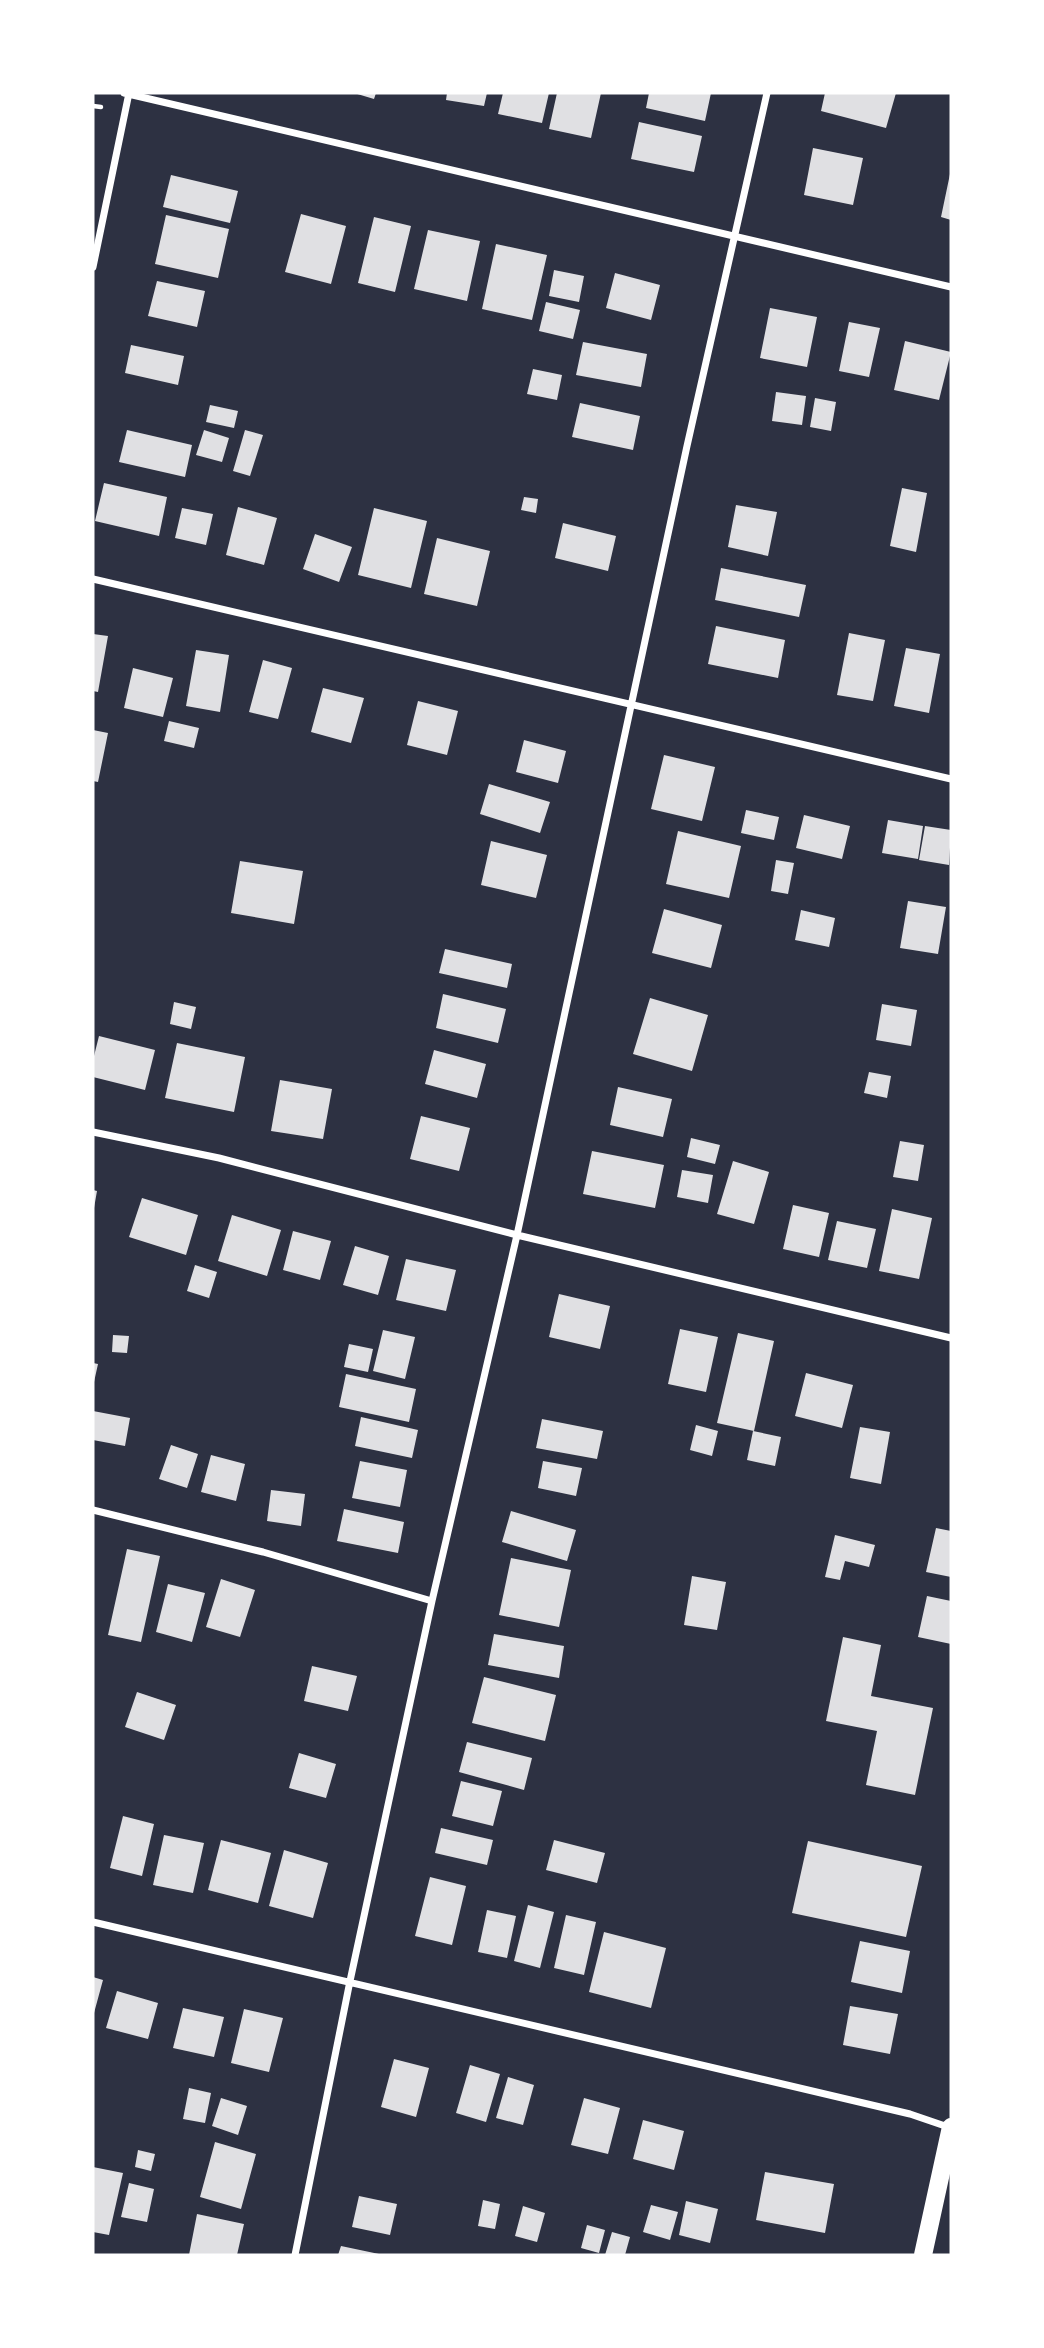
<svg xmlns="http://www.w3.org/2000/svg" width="1044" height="2348" font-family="'Varela Round',sans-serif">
  <rect width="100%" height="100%" fill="#2d3142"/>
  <path fill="#e0e0e3" d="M354,93H376L374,99Z
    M447,93H487L484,106L446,100Z
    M503,93H549L542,123L498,114Z
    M557,93H601L591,138L549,129Z
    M649,93H711L705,121L646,108Z
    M825,93H896L886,128L821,111Z
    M639,122L702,136L694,172L631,159Z
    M813,148L863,158L853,205L804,195Z
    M950,174H951V220L941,217Z
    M171,175L238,191L230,223L163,207Z
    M301,214L346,226L331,284L285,272Z
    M166,215L229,229L218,278L155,264Z
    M374,217L411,226L395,292L358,283Z
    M428,230L480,241L467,301L414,289Z
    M496,244L547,255L532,320L482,309Z
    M554,270L584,276L579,302L549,296Z
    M615,273L660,285L651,320L606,308Z
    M157,281L205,291L197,327L148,316Z
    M546,302L580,310L573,339L539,331Z
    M770,308L817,317L807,367L760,358Z
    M849,322L880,328L869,377L839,371Z
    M905,341L951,352L939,400L894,390Z
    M583,342L647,354L641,387L576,375Z
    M131,345L184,356L178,385L125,373Z
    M533,369L562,375L557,400L527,394Z
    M776,392L806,396L802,425L772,421Z
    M815,398L836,402L831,431L810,427Z
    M580,403L640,416L633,450L572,437Z
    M210,405L238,411L234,428L206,422Z
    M127,430L192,445L185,477L119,462Z
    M204,430L229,438L222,462L196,455Z
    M245,430L263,435L250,476L233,471Z
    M104,483L167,497L159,536L95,521Z
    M902,488L927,493L916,552L890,546Z
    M524,497L538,499L536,513L521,510Z
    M736,505L777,512L768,556L728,547Z
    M238,507L277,518L264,565L226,555Z
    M182,508L213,514L206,545L175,538Z
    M374,508L427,521L411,588L358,575Z
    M563,523L616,536L608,571L555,558Z
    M315,534L352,547L339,582L303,569Z
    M437,538L490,551L477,606L424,594Z
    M721,568L806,585L799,617L715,600Z
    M716,626L785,640L778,678L708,664Z
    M849,633L885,640L873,701L837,695Z
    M93,634L108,636L98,692L93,691Z
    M906,648L940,654L929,713L894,706Z
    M196,650L229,655L220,712L186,706Z
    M263,660L292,668L278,719L249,712Z
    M133,668L173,678L163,717L124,708Z
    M323,688L364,698L351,743L311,732Z
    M418,701L458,711L447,755L407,745Z
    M169,721L199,728L194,748L164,741Z
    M93,730L108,733L98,782L93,781Z
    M524,740L566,751L558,783L516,772Z
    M664,755L715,767L702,821L651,809Z
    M489,784L550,802L540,833L480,814Z
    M746,810L779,817L774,840L741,833Z
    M804,815L850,826L842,859L796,848Z
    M888,820L923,826L918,859L882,853Z
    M925,826L951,830L949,865L919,860Z
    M678,831L741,846L729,898L666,884Z
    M491,841L547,855L536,898L481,885Z
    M776,860L794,863L788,894L771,891Z
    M240,861L303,871L294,924L231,913Z
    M908,901L946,907L938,954L900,948Z
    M664,909L722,925L711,968L652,953Z
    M801,910L835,918L829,947L795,940Z
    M445,949L512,964L507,988L439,973Z
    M443,994L506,1009L498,1043L436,1028Z
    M650,998L708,1015L692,1071L633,1054Z
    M174,1002L196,1007L191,1029L170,1024Z
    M882,1004L917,1010L911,1046L876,1040Z
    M99,1036L155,1050L145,1090L93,1077V1060Z
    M177,1043L245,1057L234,1112L165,1098Z
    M434,1050L486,1064L477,1098L425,1084Z
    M869,1072L891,1076L887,1098L864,1093Z
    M280,1080L332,1089L323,1139L271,1131Z
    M618,1087L672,1099L663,1137L610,1125Z
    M421,1116L470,1128L459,1171L410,1159Z
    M691,1138L720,1145L715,1164L687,1157Z
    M900,1141L924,1145L918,1181L893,1177Z
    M592,1151L664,1165L655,1208L583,1194Z
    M733,1161L769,1172L754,1224L717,1214Z
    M682,1170L713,1175L708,1203L677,1197Z
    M93,1190L97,1191L94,1208H93Z
    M142,1198L198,1215L186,1255L129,1237Z
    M793,1205L829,1213L819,1257L783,1249Z
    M892,1209L932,1218L919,1279L879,1271Z
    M232,1215L281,1230L267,1276L218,1261Z
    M837,1221L876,1229L867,1268L828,1260Z
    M293,1231L331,1241L320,1280L283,1270Z
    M355,1246L389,1256L378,1295L343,1285Z
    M406,1259L456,1270L446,1311L396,1300Z
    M195,1265L217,1272L209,1298L187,1291Z
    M559,1294L610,1306L600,1349L549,1337Z
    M680,1329L718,1337L706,1392L668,1384Z
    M383,1330L415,1337L405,1379L373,1371Z
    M738,1333L774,1341L754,1431L717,1423Z
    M113,1335L129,1336L127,1353L112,1352Z
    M349,1344L373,1349L368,1372L344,1367Z
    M93,1363L98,1364L94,1382L93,1381Z
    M806,1373L853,1385L842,1428L795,1416Z
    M346,1374L416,1389L409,1422L339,1407Z
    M93,1411L130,1418L125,1446L93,1440Z
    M361,1417L418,1430L412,1458L355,1446Z
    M542,1419L603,1431L597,1459L536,1448Z
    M696,1425L718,1431L712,1456L690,1450Z
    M860,1427L890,1432L881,1484L850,1478Z
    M753,1431L781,1437L775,1466L747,1460Z
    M171,1445L198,1454L187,1488L159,1479Z
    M211,1455L245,1464L236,1501L201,1492Z
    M360,1461L407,1470L400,1507L352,1498Z
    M543,1461L582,1468L576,1496L538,1488Z
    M271,1490L305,1494L301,1526L267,1521Z
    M344,1509L404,1522L398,1553L337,1541Z
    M511,1511L576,1530L567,1561L502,1542Z
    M936,1528L951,1531V1577L926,1572Z
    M835,1535L875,1545L869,1567L845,1561L840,1580L825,1577Z
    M127,1549L160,1556L141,1642L108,1635Z
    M511,1558L571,1570L559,1627L499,1615Z
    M692,1576L726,1582L717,1630L684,1625Z
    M221,1579L255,1590L240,1637L206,1627Z
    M168,1584L205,1593L192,1642L156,1632Z
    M927,1596L951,1601V1644L918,1637Z
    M494,1634L564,1646L559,1678L488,1665Z
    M843,1637L881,1645L871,1696L933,1708L915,1795L866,1785L877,1731L826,1721Z
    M312,1666L357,1676L348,1711L304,1701Z
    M484,1677L556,1695L545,1741L472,1723Z
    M137,1692L176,1705L164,1740L125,1727Z
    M467,1742L532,1758L524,1790L459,1772Z
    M299,1753L336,1764L326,1798L289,1788Z
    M461,1781L502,1791L493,1826L452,1816Z
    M123,1816L154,1824L142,1876L110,1868Z
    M441,1828L493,1840L487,1865L435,1853Z
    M164,1835L204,1843L193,1893L153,1885Z
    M221,1840L271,1853L258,1903L208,1890Z
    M554,1840L605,1853L597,1883L546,1870Z
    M808,1841L922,1866L906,1937L792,1913Z
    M284,1850L328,1863L313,1918L269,1906Z
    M430,1877L466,1886L452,1945L415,1936Z
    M528,1905L554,1912L540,1968L514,1961Z
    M487,1910L516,1916L507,1958L478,1952Z
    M566,1915L596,1922L584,1975L554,1968Z
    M604,1932L666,1948L651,2008L589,1992Z
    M860,1941L910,1951L902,1993L851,1982Z
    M93,1977L103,1980L94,2013H93Z
    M117,1991L158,2003L148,2039L106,2028Z
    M850,2006L898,2014L890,2054L843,2045Z
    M183,2008L224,2017L214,2057L173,2048Z
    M244,2009L283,2018L269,2072L231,2063Z
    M394,2059L429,2068L416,2117L381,2107Z
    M470,2065L500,2074L486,2122L456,2113Z
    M508,2077L534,2085L523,2125L496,2118Z
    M189,2088L211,2093L205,2123L183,2119Z
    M221,2098L247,2106L238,2135L212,2126Z
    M584,2098L620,2108L608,2154L571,2145Z
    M643,2120L684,2131L674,2170L633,2159Z
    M215,2142L256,2154L241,2209L200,2197Z
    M138,2150L155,2154L151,2171L135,2167Z
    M93,2167L123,2173L109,2235L93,2232Z
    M765,2172L834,2184L825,2233L756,2220Z
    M129,2183L154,2189L147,2222L121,2217Z
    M359,2196L397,2204L390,2235L352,2227Z
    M483,2200L500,2204L495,2229L478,2226Z
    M686,2201L718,2209L710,2243L679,2235Z
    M651,2205L678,2212L670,2240L643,2232Z
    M523,2206L545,2213L537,2242L515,2236Z
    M197,2214L244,2224L237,2255H189Z
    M587,2225L605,2230L599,2253L581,2248Z
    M612,2232L630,2237L625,2255H605Z
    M341,2246L379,2254V2255H338Z"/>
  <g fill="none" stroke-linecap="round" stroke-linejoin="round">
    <path stroke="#fff" stroke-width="4.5" d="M93,106L101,107"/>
    <path stroke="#fff" stroke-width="7" d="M124,93L951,287
      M93,267L129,93
      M93,579L951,779
      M93,1132L219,1158L517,1235L951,1338
      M93,1510L263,1552L432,1601
      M93,1922L910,2114L951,2128
      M295,2255L350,1981L432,1601L517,1235L687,446L767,93"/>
    <path stroke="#fff" stroke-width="18" d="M923,2255L951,2127"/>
  </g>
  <rect width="1044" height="2348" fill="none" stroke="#ffffff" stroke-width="189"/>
</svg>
